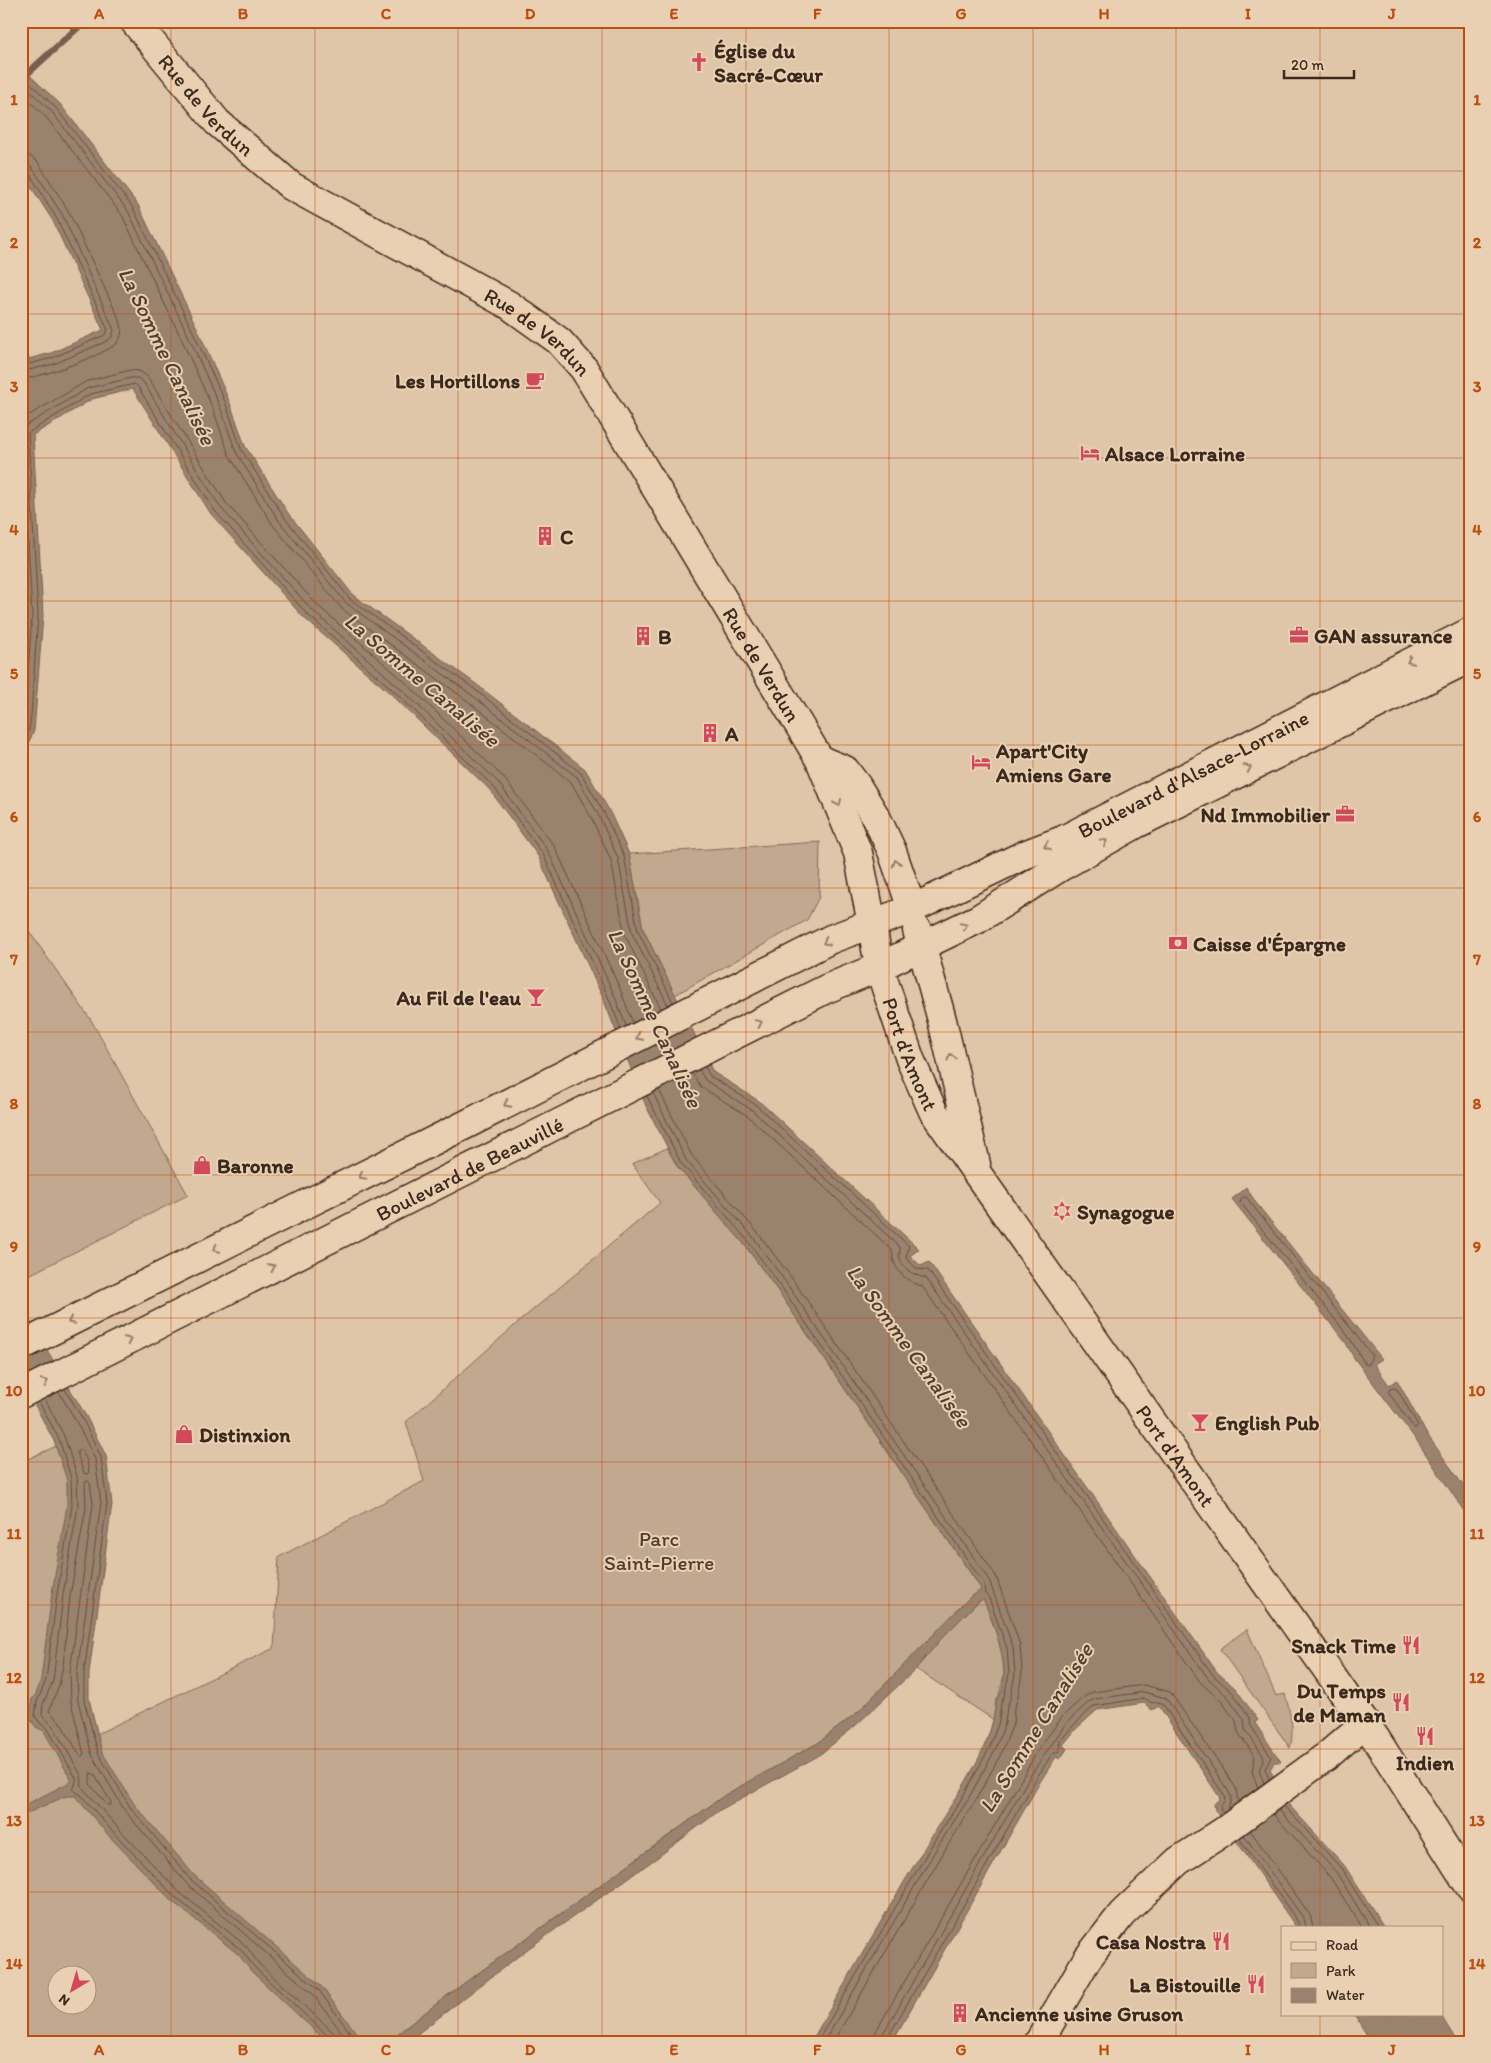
<svg xmlns="http://www.w3.org/2000/svg" width="1491" height="2063" font-family="Itim,sans-serif">
  <rect width="100%" height="100%" fill="#e0c6a9"/>
  <filter id="ink" filterUnits="userSpaceOnUse"><feTurbulence type="fractalNoise" baseFrequency=".02" numOctaves="2"/><feDisplacementMap in="SourceGraphic" scale="10" xChannelSelector="R" yChannelSelector="G"/><feConvolveMatrix kernelMatrix="1 2 1 2 8 2 1 2 1" color-interpolation-filters="sRGB"/></filter>
  <g filter="url(#ink)">
    <path fill="#c1a990" stroke="#7e6a57" fill-rule="evenodd" d="M820,842L819,897L807,920L675,995L643,929L629,854Z
      M21,907L26,927L91,1020L188,1195L21,1279Z
      M667,1148L677,1166L744,1244L776,1288L980,1587L1002,1650L1004,1674L999,1696L996,1700L994,1720L907,1663L858,1712L818,1743L725,1795L448,1995L387,2042H21V1462L63,1443L79,1490L68,1748L274,1648L279,1557L424,1481L406,1422L522,1319L660,1203L632,1164ZM58,1976H88V2006H58Z
      M1247,1629L1276,1696L1285,1694C1290,1713 1295,1729 1290,1748L1220,1649Z"/>
    <path fill="#9a836e" stroke="#745f4e" d="M21,67L60,104L138,205L199,332L230,403L245,446L288,513L353,595L476,684L585,769L609,810L629,854L643,929L713,1072L759,1101L919,1249L910,1256L921,1266L929,1262L1217,1672L1236,1689L1258,1720L1255,1723L1281,1762H1274L1270,1770L1289,1805L1344,1865L1384,1927H1296L1215,1810L1214,1804L1220,1798L1159,1706L1152,1710L1144,1703L1097,1710L1076,1729L1063,1745L1067,1749L1060,1759L1056,1757L1040,1782L892,2042H811C850,1975 888,1908 928,1842C954,1797 992,1753 996,1700C1016,1681 993,1620 983,1599L976,1604L942,1638L914,1671L854,1727L818,1756L720,1810L658,1857L529,1948L407,2042H387L448,1995L725,1795L818,1743L858,1712L969,1598L981,1590L980,1587L776,1288L744,1244L677,1166L646,1106L602,996L538,856L489,789L391,694L304,618L211,514L133,389L92,399L33,435L43,615L34,731L21,758V361L51,353L103,330L53,221L21,171Z
      M1246,1187L1256,1203L1382,1359L1374,1364L1389,1385L1397,1380L1426,1433L1470,1495V1520L1417,1441L1354,1358L1346,1343L1232,1199Z
      M21,1306L86,1416L106,1456L112,1504L89,1673V1699L102,1752L134,1804L194,1875L321,1986L363,2042H327L251,1971L239,1955L172,1901L110,1837L75,1796H66L21,1816V1807L72,1781L44,1731L36,1727L29,1717L32,1699L36,1694L41,1679L52,1593L67,1506V1480L54,1441L21,1379Z
      M1354,2014H1440L1457,2042H1371Z"/>
    <g fill="none" stroke-linecap="round" stroke-linejoin="round">
      <path stroke="#614e3e" stroke-width="1" d="M21,74L56,108L133,208L194,334L226,404L241,449L284,517L350,599L473,688L581,773L604,813L624,856L638,931L673,1002
        M21,82L52,112L128,211L189,337L220,407L236,452L279,521L346,603L469,693L577,777L599,816L618,858L632,933L668,1005
        M21,93L46,117L122,215L182,340L213,409L229,455L273,525L342,609L465,699L571,782L592,819L611,860L625,935L661,1009
        M21,155L30,156L38,162L69,212L120,321C123,329 122,337 117,343C107,354 37,379 21,379
        M21,163L32,167L63,216L114,330L112,337L107,341L54,364L21,372
        M21,169L28,171L57,219L108,330L105,335L52,358L21,366
        M21,420L87,381L131,370L139,371L147,376L226,503L317,605L403,680L504,778L555,847L620,989L633,1023
        M21,542L24,615L21,656
        M21,732L25,714L32,615L22,431L27,425L88,388L131,378H138L144,383L220,507L312,610L398,686L498,782L548,851L613,992L626,1026
        M21,746L29,730L31,715L38,615L28,433L90,394L135,384L138,387L215,511L307,614L394,691L493,786L543,854L607,994L621,1029
        M705,1067L710,1076L756,1105L909,1246L906,1258L917,1269L928,1270L1213,1675L1233,1693L1250,1718L1251,1726L1271,1757L1265,1769L1269,1779
        M699,1070L706,1081L752,1110L900,1247C900,1251 899,1255 900,1259C903,1270 916,1276 926,1278L1208,1678L1228,1697L1244,1719L1245,1729L1264,1757L1259,1771L1264,1783
        M692,1073L701,1087L748,1116L892,1250C893,1269 903,1280 922,1286L1201,1683L1222,1702L1236,1721L1238,1732L1255,1757L1252,1771L1258,1788
        M659,1090L692,1156L758,1233L791,1277L996,1576L1020,1645L1022,1673L1017,1701L1014,1708L1013,1724L1001,1754L973,1805L945,1850L833,2042
        M653,1093L686,1160L753,1237L785,1281L989,1580L1013,1647L1015,1674L1010,1699L1007,1706L1005,1723L995,1750L967,1801L938,1846L824,2042
        M647,1096L681,1163L748,1241L780,1285L984,1584L985,1594L989,1598L1007,1648L1009,1674L1004,1697L1001,1703L999,1721L990,1747L962,1798L933,1843L817,2042
        M1243,1197H1246L1372,1355L1368,1365L1365,1364L1351,1340L1334,1318L1240,1202Z
        M1394,1388L1397,1389L1415,1420L1418,1425L1416,1428L1413,1427L1389,1393V1390Z
        M65,1389L82,1418L101,1457L107,1503L84,1673V1700L98,1753L130,1807L190,1879L318,1989L357,2042
        M59,1392L76,1421L95,1459L101,1503L77,1673L78,1701L92,1755L125,1811L186,1883L313,1994L349,2042
        M45,1399L64,1436L77,1476L78,1506L63,1595L53,1681L43,1704L42,1715L53,1726L81,1775L82,1787L119,1829L179,1892L246,1946L259,1964L333,2032L337,2042
        M39,1402L59,1439L71,1478L72,1506L57,1594L46,1680L37,1702L35,1716L40,1723L48,1729L76,1778V1782L73,1790L81,1795L114,1833L175,1897L242,1951L255,1968L328,2036L330,2042
        M79,1450L82,1451L87,1461L89,1472L87,1474L84,1473L77,1453Z
        M88,1481L90,1483L93,1504L70,1672L71,1702L84,1754L81,1757L60,1722L49,1711L59,1685L63,1666L70,1596L86,1508L85,1483Z
        M91,1773L94,1774L111,1802L110,1805H107L90,1784Z
        M1284,1806L1341,1868L1378,1927
        M1279,1810L1336,1872L1370,1927
        M1273,1814L1330,1877L1362,1927
        M1250,1830L1310,1915L1313,1927
        M1244,1835L1304,1919L1306,1927
        M1239,1838L1298,1922L1299,1927
        M874,2042L876,2031L1040,1747L1063,1716L1085,1696L1093,1692L1144,1685L1170,1692L1236,1788L1238,1802
        M881,2042L883,2034L1030,1776L1067,1722L1089,1702L1095,1699L1144,1692L1166,1698L1229,1792L1231,1799L1228,1809
        M888,2042V2037L1036,1779L1052,1754L1059,1751L1060,1741L1073,1726L1094,1706L1144,1698L1152,1703L1158,1702L1162,1703L1224,1795L1225,1800L1220,1807L1223,1813"/>
      <path stroke="#745f4e" stroke-width="7" d="M21,82L28,73L85,21"/>
      <g stroke="#3b2a1e" stroke-width="31">
        <g id="minor">
          <path id="s1" d="M134,21L217,122L291,186L509,305L559,341L584,369L820,760L858,853L872,924"/>
          <path d="M820,760L845,770L857,786L877,819L892,851L912,909"/>
          <path d="M1039,2042L1087,1959L1122,1914L1178,1861L1224,1831L1328,1755L1365,1723"/>
        </g>
      </g>
      <g stroke="#3b2a1e" stroke-width="31">
        <g id="major">
          <path id="s2" d="M872,924L879,967L910,1059L933,1111L1376,1739L1470,1887"/>
          <path d="M917,930L942,1020L976,1164"/>
          <path id="s3" d="M21,1346L467,1124L831,939L912,909L1024,855L1063,840L1470,632"/>
          <path id="s4" d="M21,1394L826,989L879,967L978,919L1062,866L1136,824L1470,658"/>
        </g>
      </g>
      <use href="#minor" stroke="#ead0b2" stroke-width="28"/>
      <use href="#major" stroke="#ead0b2" stroke-width="28"/>
    </g>
    <defs><path id="oneway-chevron" d="M-2-3.5L2.5 0L-2 3.5" fill="none" stroke-width="1.6" stroke-linecap="round" stroke-linejoin="round" transform="scale(1.25)"/></defs>
    <g stroke="#927d68">
      <use href="#oneway-chevron" transform="translate(1410 661) rotate(154)"/>
      <use href="#oneway-chevron" transform="translate(1248 768) rotate(-27)"/>
      <use href="#oneway-chevron" transform="translate(838 803) rotate(67)"/>
      <use href="#oneway-chevron" transform="translate(1104 842) rotate(-30)"/>
      <use href="#oneway-chevron" transform="translate(1047 846) rotate(159)"/>
      <use href="#oneway-chevron" transform="translate(896 863) rotate(-109)"/>
      <use href="#oneway-chevron" transform="translate(964 926) rotate(-26)"/>
      <use href="#oneway-chevron" transform="translate(826 942) rotate(154)"/>
      <use href="#oneway-chevron" transform="translate(759 1023) rotate(-26)"/>
      <use href="#oneway-chevron" transform="translate(639 1037) rotate(153)"/>
      <use href="#oneway-chevron" transform="translate(951 1057) rotate(-104)"/>
      <use href="#oneway-chevron" transform="translate(507 1104) rotate(153)"/>
      <use href="#oneway-chevron" transform="translate(362 1176) rotate(153)"/>
      <use href="#oneway-chevron" transform="translate(216 1249) rotate(154)"/>
      <use href="#oneway-chevron" transform="translate(272 1267) rotate(-27)"/>
      <use href="#oneway-chevron" transform="translate(71 1321) rotate(153)"/>
      <use href="#oneway-chevron" transform="translate(128 1340) rotate(-27)"/>
      <use href="#oneway-chevron" transform="translate(45 1382) rotate(-26)"/>
    </g>
  </g>
  <path fill="none" stroke="#bd4d10" stroke-width="1" stroke-opacity="0.55" d="M171,21V2042M315,21V2042M458,21V2042M602,21V2042M746,21V2042M889,21V2042M1033,21V2042M1176,21V2042M1320,21V1927M21,171H1470M21,314H1470M21,458H1470M21,601H1470M21,745H1470M21,888H1470M21,1032H1470M21,1175H1470M21,1318H1470M21,1462H1470M21,1605H1470M21,1749H1470M21,1892H1470M1320,2014V2042"/>
  <defs>
    <g id="church-bare" transform="scale(1.5)"><path d="M-1.2-6h2.4v3.5h3.3v2.4h-3.3V6h-2.4V-.1h-3.3v-2.4h3.3Z" fill="#d1495b" stroke="#ead0b2" stroke-width="2.5" paint-order="stroke"/></g>
    <g id="cafe-bare" transform="scale(1.5)"><path d="M-5.5-4.5H6V0H3Q3 3.5 0 3.5H-2.5Q-5.5 3.5-5.5 0ZM3-3.2v2h1.7v-2ZM-6 4.5H4V6H-6Z" fill="#d1495b" stroke="#ead0b2" stroke-width="2.5" paint-order="stroke"/></g>
    <g id="hotel-bare" transform="scale(1.5)"><path d="M-6-4.5h1.5V1H6V5H4.5V3h-9V5H-6ZM-4 0a1.8 1.8 0 1 1 3.6 0ZM.5 0V-2.5h3Q6-2.5 6 0Z" fill="#d1495b" stroke="#ead0b2" stroke-width="2.5" paint-order="stroke"/></g>
    <g id="building-bare" transform="scale(1.5)"><path d="M-4-6H4V6H1V3H-1V6H-4ZM-2.5-4.3h1.7v1.8h-1.7ZM.8-4.3h1.7v1.8H.8ZM-2.5-1h1.7V.8h-1.7ZM.8-1h1.7V.8H.8Z" fill="#d1495b" stroke="#ead0b2" stroke-width="2.5" paint-order="stroke"/></g>
    <g id="office-bare" transform="scale(1.5)"><path d="M-6-3h4V-5.5h4V-3h4V5H-6ZM-1-4.5V-3h2v-1.5ZM-6 0V1H6V0Z" fill="#d1495b" stroke="#ead0b2" stroke-width="2.5" paint-order="stroke"/></g>
    <g id="bank-bare" transform="scale(1.5)"><path d="M-6-4H6V4H-6ZM0-2.3a2.3 2.3 0 1 0 0 4.6a2.3 2.3 0 1 0 0-4.6Z" fill="#d1495b" stroke="#ead0b2" stroke-width="2.5" paint-order="stroke"/></g>
    <g id="bar-bare" transform="scale(1.5)"><path d="M-6-5H6L.8 .8V4.5H3.5V6h-7V4.5H-.8V.8Z" fill="#d1495b" stroke="#ead0b2" stroke-width="2.5" paint-order="stroke"/></g>
    <g id="shop-bare" transform="scale(1.5)"><path d="M-5-2.5h2.3a2.7 3.5 0 0 1 5.4 0H5L5.5 6h-11ZM-1.5-2.5h3a1.5 2.3 0 0 0-3 0Z" fill="#d1495b" stroke="#ead0b2" stroke-width="2.5" paint-order="stroke"/></g>
    <g id="synagogue-bare" transform="scale(1.5)"><path d="M0-6.5L5.6 3.2H-5.6ZM0 6.5L5.6-3.2H-5.6Z" fill="#d1495b" stroke="#ead0b2" stroke-width="2.5" paint-order="stroke"/></g>
    <g id="restaurant-bare" transform="scale(1.5)"><path d="M-5-6h1v4h1v-4h1v4h1v-4h1v5L-1.5 .5V6h-2V.5L-5-1ZM5-6V6H3V1.5H1.5Q1.5-4 5-6Z" fill="#d1495b" stroke="#ead0b2" stroke-width="2.5" paint-order="stroke"/></g>
  </defs>
  <g fill-rule="evenodd">
    <use href="#church-bare" x="699" y="62"/>
    <use href="#cafe-bare" x="535" y="380"/>
    <use href="#hotel-bare" x="1090" y="453"/>
    <use href="#building-bare" x="545" y="536"/>
    <use href="#office-bare" x="1299" y="635"/>
    <use href="#building-bare" x="643" y="636"/>
    <use href="#building-bare" x="710" y="733"/>
    <use href="#hotel-bare" x="981" y="762"/>
    <use href="#office-bare" x="1345" y="814"/>
    <use href="#bank-bare" x="1178" y="943"/>
    <use href="#bar-bare" x="536" y="997"/>
    <use href="#shop-bare" x="202" y="1165"/>
    <use href="#synagogue-bare" x="1062" y="1211"/>
    <use href="#bar-bare" x="1200" y="1422"/>
    <use href="#shop-bare" x="184" y="1434"/>
    <use href="#restaurant-bare" x="1411" y="1645"/>
    <use href="#restaurant-bare" x="1401" y="1702"/>
    <use href="#restaurant-bare" x="1425" y="1736"/>
    <use href="#restaurant-bare" x="1221" y="1941"/>
    <use href="#restaurant-bare" x="1256" y="1984"/>
    <use href="#building-bare" x="960" y="2013"/>
  </g>
  <g text-anchor="middle" dominant-baseline="central" stroke-width="4" stroke-linejoin="round" paint-order="stroke">
    <g font-size="21" font-weight="bold" fill="#3b2a1e" stroke="#ead0b2" text-anchor="start">
      <text x="714" y="50">Église du<tspan x="714" dy="24">Sacré-Cœur</tspan></text>
      <text x="520" y="380" text-anchor="end">Les Hortillons</text>
      <text x="1105" y="453">Alsace Lorraine</text>
      <text x="560" y="536">C</text>
      <text x="1314" y="635">GAN assurance</text>
      <text x="658" y="636">B</text>
      <text x="725" y="733">A</text>
      <text x="996" y="750">Apart'City<tspan x="996" dy="24">Amiens Gare</tspan></text>
      <text x="1330" y="814" text-anchor="end">Nd Immobilier</text>
      <text x="1193" y="943">Caisse d'Épargne</text>
      <text x="521" y="997" text-anchor="end">Au Fil de l'eau</text>
      <text x="217" y="1165">Baronne</text>
      <text x="1077" y="1211">Synagogue</text>
      <text x="1215" y="1422">English Pub</text>
      <text x="199" y="1434">Distinxion</text>
      <text x="1396" y="1645" text-anchor="end">Snack Time</text>
      <text x="1386" y="1690" text-anchor="end">Du Temps<tspan x="1386" dy="24">de Maman</tspan></text>
      <text x="1425" y="1762" text-anchor="middle">Indien</text>
      <text x="1206" y="1941" text-anchor="end">Casa Nostra</text>
      <text x="1241" y="1984" text-anchor="end">La Bistouille</text>
      <text x="975" y="2013">Ancienne usine Gruson</text>
    </g>
    <g font-size="21" fill="#3b2a1e" stroke="#ead0b2">
      <text stroke="none"><textPath href="#s1" startOffset="111">Rue de Verdun</textPath></text>
      <text stroke="none"><textPath href="#s1" startOffset="516">Rue de Verdun</textPath></text>
      <text stroke="none"><textPath href="#s1" startOffset="921">Rue de Verdun</textPath></text>
      <text stroke="none"><textPath href="#s3" startOffset="1305">Boulevard d'Alsace-Lorraine</textPath></text>
      <text stroke="none"><textPath href="#s2" startOffset="136">Port d'Amont</textPath></text>
      <text stroke="none"><textPath href="#s4" startOffset="502">Boulevard de Beauvillé</textPath></text>
      <text stroke="none"><textPath href="#s2" startOffset="619">Port d'Amont</textPath></text>
    </g>
    <g font-size="21" fill="#4f3d2f" stroke="#ead0b2">
      <text x="659" y="1538">Parc<tspan x="659" dy="24">Saint-Pierre</tspan></text>
    </g>
    <g font-size="22" font-style="italic" fill="#534032" stroke="#ead0b2">
      <text transform="translate(167 356) rotate(64)">La Somme Canalisée</text>
      <text transform="translate(422 680) rotate(40)">La Somme Canalisée</text>
      <text transform="translate(655 1018) rotate(65)">La Somme Canalisée</text>
      <text transform="translate(909 1346) rotate(54)">La Somme Canalisée</text>
      <text transform="translate(1036 1728) rotate(-58)">La Somme Canalisée</text>
    </g>
  </g>
  <rect width="1491" height="2063" fill="none" stroke="#ead0b2" stroke-width="55"/>
  <rect x="1281" y="1926" width="162" height="90" fill="#ead0b2" stroke="#a48e77"/>
  <rect x="1291" y="1942" width="25" height="8" fill="#ead0b2" stroke="#a48e77"/>
  <text x="1326" y="1950" font-size="15" fill="#3b2a1e">Road</text>
  <rect x="1291" y="1963" width="25" height="15" fill="#c1a990" stroke="#a48e77"/>
  <text x="1326" y="1976" font-size="15" fill="#3b2a1e">Park</text>
  <rect x="1291" y="1988" width="25" height="15" fill="#9a836e" stroke="#a48e77"/>
  <text x="1326" y="2000" font-size="15" fill="#3b2a1e">Water</text>
  <g transform="translate(72 1990) rotate(218)"><circle r="24" fill="#ead0b2" stroke="#a48e77"/>
  <path d="M0-4L9 19L0 12L-9 19Z" fill="#d1495b"/>
  <text y="-8" font-size="14" font-weight="bold" text-anchor="middle" fill="#3b2a1e">N</text>
  </g>
  <path d="M1284 70v8h70v-8" fill="none" stroke="#3b2a1e" stroke-width="2.5"/>
  <text x="1291" y="70" font-size="15" fill="#3b2a1e" stroke="#ead0b2" stroke-width="4" paint-order="stroke">20 m</text>
  <rect x="28" y="28" width="1436" height="2008" fill="none" stroke="#bd4d10" stroke-width="2"/>
  <g font-size="16" text-anchor="middle" font-weight="bold" fill="#bd4d10">
    <text x="99" y="19">A</text>
    <text x="243" y="19">B</text>
    <text x="386" y="19">C</text>
    <text x="530" y="19">D</text>
    <text x="674" y="19">E</text>
    <text x="817" y="19">F</text>
    <text x="961" y="19">G</text>
    <text x="1104" y="19">H</text>
    <text x="1248" y="19">I</text>
    <text x="1392" y="19">J</text>
    <text x="14" y="105">1</text>
    <text x="1477" y="105">1</text>
    <text x="14" y="248">2</text>
    <text x="1477" y="248">2</text>
    <text x="14" y="392">3</text>
    <text x="1477" y="392">3</text>
    <text x="14" y="535">4</text>
    <text x="1477" y="535">4</text>
    <text x="14" y="679">5</text>
    <text x="1477" y="679">5</text>
    <text x="14" y="822">6</text>
    <text x="1477" y="822">6</text>
    <text x="14" y="965">7</text>
    <text x="1477" y="965">7</text>
    <text x="14" y="1109">8</text>
    <text x="1477" y="1109">8</text>
    <text x="14" y="1252">9</text>
    <text x="1477" y="1252">9</text>
    <text x="14" y="1396">10</text>
    <text x="1477" y="1396">10</text>
    <text x="14" y="1539">11</text>
    <text x="1477" y="1539">11</text>
    <text x="14" y="1683">12</text>
    <text x="1477" y="1683">12</text>
    <text x="14" y="1826">13</text>
    <text x="1477" y="1826">13</text>
    <text x="14" y="1969">14</text>
    <text x="1477" y="1969">14</text>
    <text x="99" y="2055">A</text>
    <text x="243" y="2055">B</text>
    <text x="386" y="2055">C</text>
    <text x="530" y="2055">D</text>
    <text x="674" y="2055">E</text>
    <text x="817" y="2055">F</text>
    <text x="961" y="2055">G</text>
    <text x="1104" y="2055">H</text>
    <text x="1248" y="2055">I</text>
    <text x="1392" y="2055">J</text>
  </g>
</svg>
